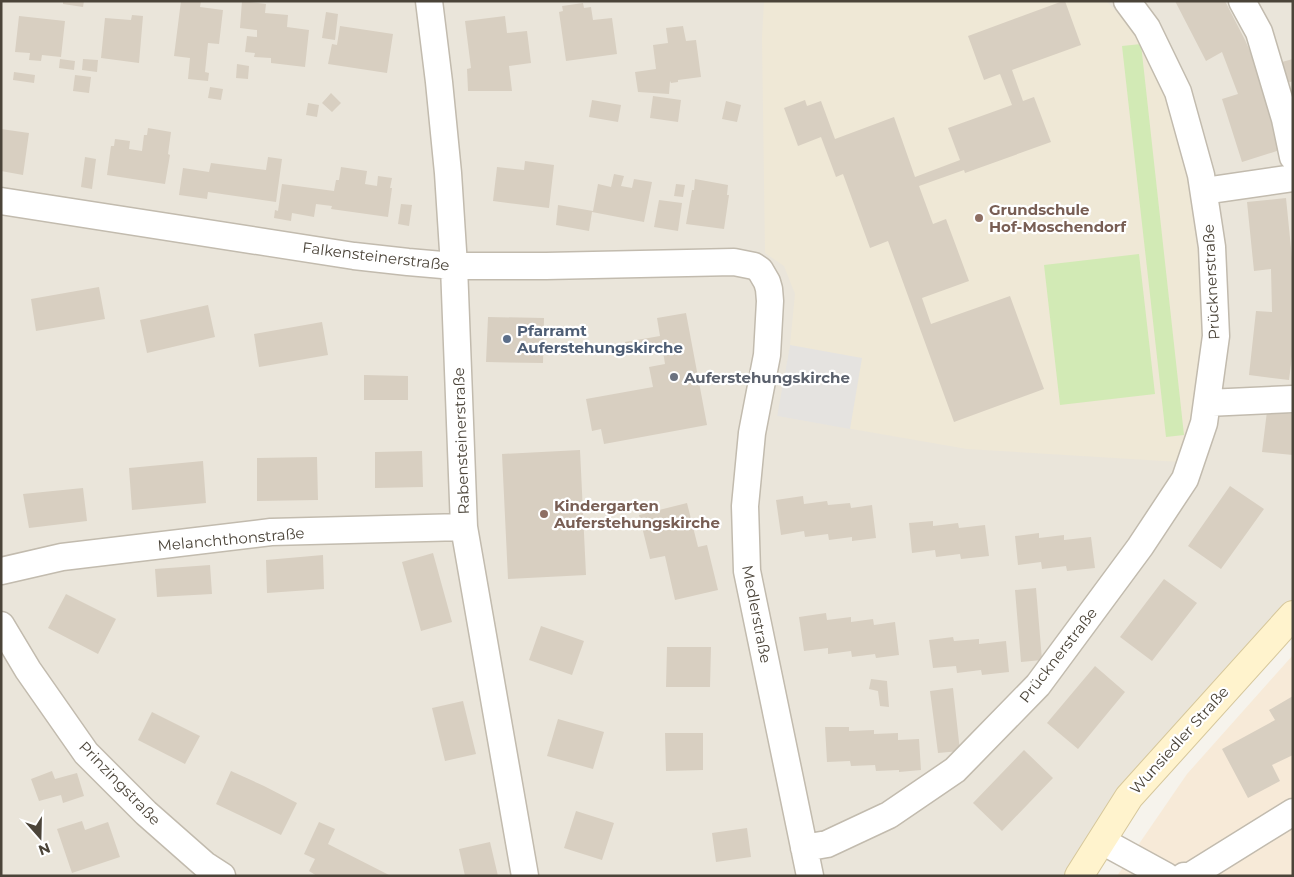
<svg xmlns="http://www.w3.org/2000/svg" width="1294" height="877" font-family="Montserrat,sans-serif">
  <rect width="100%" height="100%" fill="#f6f3ec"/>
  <path fill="#eae5da" d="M1,1H1293V627L1136,798L1092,876H1Z"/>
  <path fill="#f7ead8" d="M1293,655V876H1117L1187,774Z"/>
  <path fill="#efe8d6" d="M764,1H1106L1139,35L1166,97L1188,182L1198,254L1203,339L1194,419L1180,462L967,449L777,416L790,345L795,294L784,266L765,253L762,38Z"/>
  <path fill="#d2eab5" d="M1141,44L1184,435L1166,437L1122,46Z
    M1139,254L1155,394L1060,405L1044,265Z"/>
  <path fill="#e5e3e0" d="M790,345L862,358L850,429L777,416Z"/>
  <path fill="#d8cfc1" d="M63,1H84L83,7L63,4Z
    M181,1H201L200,7L223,10L219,44L208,43L205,72L209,73L208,81L188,79L190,58L174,56Z
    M242,1L266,4L265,13L288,15L287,27L309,30L305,67L271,63V58L254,57L255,53L245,52L247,36L257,37V30L240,28Z
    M1063,1H1065L1081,45L1012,70L1023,101L1034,97L1051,142L965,173L964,170L919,186L933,224L946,219L969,281L922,298L931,324L1010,296L1044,389L954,422L888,241L870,248L843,174L836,177L821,137L798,146L784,108L805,100L807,106L821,101L835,139L894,117L915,177L960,160L948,128L1012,105L1000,74L984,80L968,36Z
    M1175,1H1225L1245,40L1267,90L1263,92L1280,150L1242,162L1222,99L1238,94L1222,52L1206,61Z
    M583,3L584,8L591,7L593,20L612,18L617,54L566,61L559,12L563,11L562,6Z
    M326,12L338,14L335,40L322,38Z
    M132,15L143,16L139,63L101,58L105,18L131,20Z
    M19,16L65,21L61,57L42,55L41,61L29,60L30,53L15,52Z
    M505,16L507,33L527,31L531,63L509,66L512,91H468L467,69L471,68L465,21Z
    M340,26L393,34L387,73L328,64L332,44L337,45Z
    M683,26L686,41L696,40L701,77L678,80V82L671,83L670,81L669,94L638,92L635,72L656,69L653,45L668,43L666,28Z
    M60,59L75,61L74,70L59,68Z
    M83,59L98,60L97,72L82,70Z
    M1293,59V81L1285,84L1278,63Z
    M237,64L249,66L248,79L236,78Z
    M14,72L35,75L34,83L13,80Z
    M75,75L91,77L89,93L73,91Z
    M210,87L223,89L221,100L208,98Z
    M331,93L341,103L332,112L322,103Z
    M653,96L681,100L678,122L650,118Z
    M592,100L621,105L618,122L589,117Z
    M726,101L741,105L737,122L722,119Z
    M308,103L319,105L317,117L306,115Z
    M148,128L171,132L168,154L170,155L165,184L107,175L111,146H114L115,139L130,141L129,149L142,151L144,135H147Z
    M1,129L29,133L23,175L1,171Z
    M85,157L96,159L92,189L81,187Z
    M268,157L282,159L276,202L208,192L207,199L179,195L183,168L209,172L211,163L266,170Z
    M525,161L554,165L549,208L493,201L497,167L524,170Z
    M341,167L367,171L365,184L377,186L378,176L392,178L390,188H392L388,217L331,209L332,206L316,204L314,217L292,213L291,221L274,218L275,210L278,211L282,184L334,191L336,180H339Z
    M614,174L624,176L621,186L632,188L634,179L652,182L644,222L592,212L589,231L556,225L558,205L593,211L598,184L611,187Z
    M695,179L728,185L727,195H729L724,229L686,224L692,190H694Z
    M676,184L685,185L683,197L674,196Z
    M1286,198L1293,268V348L1289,380L1249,375L1256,311L1272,312L1271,269L1254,271L1247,202Z
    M659,200L682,203L678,231L654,227Z
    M401,204L412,205L409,226L398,224Z
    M99,287L105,319L36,331L31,299Z
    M208,305L215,337L147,353L140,320Z
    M686,313L707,425L604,444L601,429L592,431L586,399L653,387L649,367L665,364L662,345L626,352L625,342L660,336L657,318Z
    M488,317L544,318L543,363L486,362Z
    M322,322L328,355L259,367L254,334Z
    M364,375L408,376V400H364Z
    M1267,411L1293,414V455L1262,452Z
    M580,450L586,575L508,579L502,454Z
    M422,451L423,487L375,488V452Z
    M317,457L318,500L257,501V458Z
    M203,461L206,503L132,510L129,468Z
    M1230,486L1264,509L1221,569L1188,546Z
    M83,488L87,521L29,528L23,494Z
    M803,496L804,504L827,501L828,505L850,503L851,508L872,505L876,538L852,541V537L829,540L828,534L805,537L804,531L781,535L776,500Z
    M687,503L698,547L707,545L718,590L675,600L665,556L650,559L639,515Z
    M933,521V526L958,523L959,528L985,525L989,556L961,559L960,554L936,557L935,550L912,553L909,523Z
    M1039,533V538L1064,535V540L1091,537L1095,568L1067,571L1066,566L1042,569L1041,562L1018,565L1015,536Z
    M433,553L452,622L421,631L402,562Z
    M323,555L324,589L267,593L266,560Z
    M210,565L212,594L157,597L155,569Z
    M1164,579L1197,603L1152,661L1120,637Z
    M1036,588L1042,660L1021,662L1015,590Z
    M66,594L116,619L98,654L48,628Z
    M826,613L827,620L851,617V622L873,619L874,625L895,622L899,655L876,658L875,654L852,657L851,651L828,654V648L804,651L799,617Z
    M541,626L584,641L572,675L529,660Z
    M953,637L954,641L979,639V644L1006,641L1009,672L982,675L981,670L957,673L956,666L933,668L929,640Z
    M667,647H711L710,687H666Z
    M1095,666L1125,692L1078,749L1047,723Z
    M871,679L887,681L889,707L880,706L878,691L869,689Z
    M953,688L960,751L938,753L930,691Z
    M1293,696V755L1272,765L1280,781L1248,798L1222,749L1275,720L1269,710Z
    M463,701L476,754L445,761L432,708Z
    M152,712L200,736L185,764L138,740Z
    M558,719L604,732L593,769L547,756Z
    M825,727H849V731L874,730V734L898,733V740L919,739L921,770L899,772V770L876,771L875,765L851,766L850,761L827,762Z
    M665,733H703V770L666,771Z
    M1024,750L1053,778L1002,831L973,803Z
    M52,771L55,779L77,773L84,796L63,803L61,795L39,801L31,779Z
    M231,771L264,786L297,803L281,835L216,804Z
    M576,811L614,823L602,860L564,848Z
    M82,821L85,830L108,822L120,857L72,873L57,829Z
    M319,822L335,829L328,844L391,876H317L309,871L315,859L304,854Z
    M747,828L751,857L716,862L712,833Z
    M490,842L498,876H465L459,849Z"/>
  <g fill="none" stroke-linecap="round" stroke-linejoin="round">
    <g stroke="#c2bbae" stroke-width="29">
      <path id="street" d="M429,1L439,82L448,173L454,266L464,527L525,876
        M1242,1L1259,32L1285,119L1293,157
        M1204,191L1293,178
        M1,201L354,256L408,262L454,266H546L734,262L754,266L760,270L767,282L769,289L770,301L767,355L752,433L745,506L747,571L810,876
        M1207,403L1293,399
        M1,571L62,557L271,532L464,527
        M1,625L28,670L86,753L146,813L205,865L222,876
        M1102,841L1166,876
        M804,848L827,844L889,815L955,770L1038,685L1140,547L1185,479L1204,423L1216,336L1212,247L1201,175L1178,92L1147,28L1127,1
        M1184,876H1190L1293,812"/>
    </g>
    <g stroke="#d6c79b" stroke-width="30">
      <path id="secondary" d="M1079,876L1129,797L1293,615"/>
    </g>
    <use href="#street" stroke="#fff" stroke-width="26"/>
    <use href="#secondary" stroke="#fff3cd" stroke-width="28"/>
  </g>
  <g fill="#8d6e63" stroke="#fff" stroke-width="2">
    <circle cx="979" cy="218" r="5"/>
    <circle cx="544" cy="514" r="5"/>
  </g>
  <circle fill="#5c6f8a" stroke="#fff" stroke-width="2" cx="507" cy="339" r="5"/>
  <circle fill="#6b7280" stroke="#fff" stroke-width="2" cx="674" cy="377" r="5"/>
  <g text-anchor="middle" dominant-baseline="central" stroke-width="4.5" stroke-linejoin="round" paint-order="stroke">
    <g font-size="15" font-weight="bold" fill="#785e54" stroke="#fff" text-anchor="start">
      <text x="989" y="209">Grundschule<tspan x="989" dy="17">Hof-Moschendorf</tspan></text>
      <text x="554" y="505">Kindergarten<tspan x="554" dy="17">Auferstehungskirche</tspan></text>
    </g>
    <g font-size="15" fill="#4b4439" stroke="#fff">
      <text transform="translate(376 256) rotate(7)">Falkensteinerstraße</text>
      <text transform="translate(1211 282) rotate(-93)">Prücknerstraße</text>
      <text transform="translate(461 441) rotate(-92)">Rabensteinerstraße</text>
      <text transform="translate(231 539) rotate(-5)">Melanchthonstraße</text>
      <text transform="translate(757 614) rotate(79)">Medlerstraße</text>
      <text transform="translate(1058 655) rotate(-52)">Prücknerstraße</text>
      <text transform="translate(1179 740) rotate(-48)">Wunsiedler Straße</text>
      <text transform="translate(120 783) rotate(46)">Prinzingstraße</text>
    </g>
    <g font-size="15" font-weight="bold" fill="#4e5e75" stroke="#fff" text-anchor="start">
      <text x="517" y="330">Pfarramt<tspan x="517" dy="17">Auferstehungskirche</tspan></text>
    </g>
    <g font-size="15" font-weight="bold" fill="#5b616d" stroke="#fff" text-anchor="start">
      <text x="684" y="377">Auferstehungskirche</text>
    </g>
  </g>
  <rect width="1294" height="877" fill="none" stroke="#4b4439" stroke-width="5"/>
  <g transform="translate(40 837) rotate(160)" stroke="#ffffff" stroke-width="4" paint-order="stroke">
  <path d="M0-4L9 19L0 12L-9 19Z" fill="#4b4439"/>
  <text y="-8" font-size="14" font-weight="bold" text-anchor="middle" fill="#4b4439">N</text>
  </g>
</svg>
